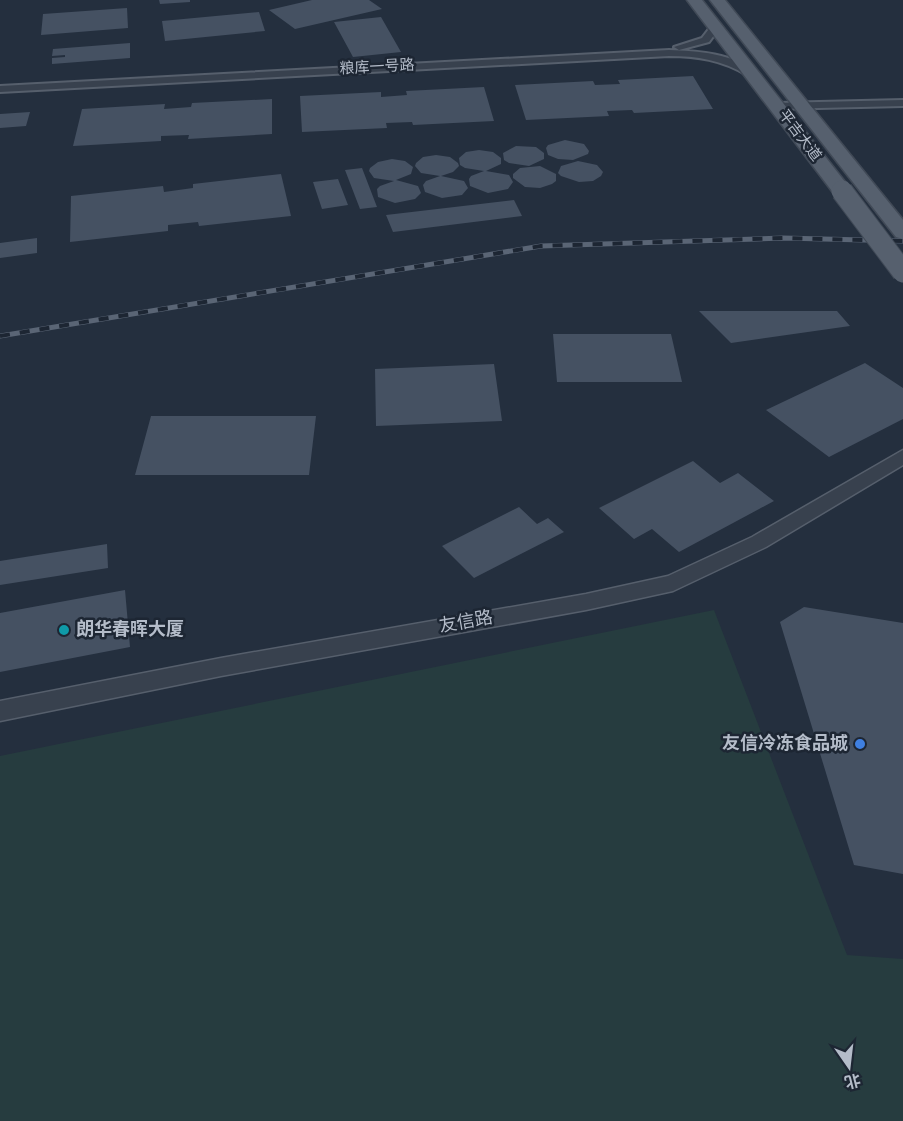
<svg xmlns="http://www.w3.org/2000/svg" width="903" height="1121" font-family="Overpass,'Noto Sans SC',sans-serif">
  <rect width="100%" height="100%" fill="#242f3e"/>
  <path fill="#263c3f" d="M714,610L847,955L903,959V1121H0V756Z"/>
  <path fill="#455162" d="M159,0H190V2L160,4Z
    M312,0H369L382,9L295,29L269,10Z
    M127,8L128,28L41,35L43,14Z
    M259,12L265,31L165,41L162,21Z
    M381,17L401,52L353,57L334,22Z
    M130,43V58L52,64V58L65,57V55L52,56L53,49Z
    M693,76L713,109L634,113L632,110L607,111L609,116L526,120L515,85L593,81L595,85L620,84L618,80Z
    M484,87L494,121L413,125L412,122L386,123L387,128L302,132L300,96L381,92V97L407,95L406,91Z
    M272,99V134L188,139L189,135L161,136V141L73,146L82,109L165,104L164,109L191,107L192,103Z
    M30,112L26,126L0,128V114Z
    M565,140L584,144L589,151L588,154L573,160L558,159L548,155L546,148L548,145Z
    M516,146L536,147L544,153V159L529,166L509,163L504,160L503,153Z
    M479,150L493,152L501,158V164L486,171L509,175L513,182L508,189L488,193L470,186L469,179L471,176L484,171L465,168L460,165L459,158L466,152Z
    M436,155L450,157L458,163L459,166L453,172L441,176L464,181L468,188L462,195L442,198L425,192L423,185L426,181L440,176L421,173L415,166L416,163L423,157Z
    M392,159L405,161L413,167L411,174L396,180L418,186L421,193L415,199L395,203L378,197L377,189L380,186L394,181L374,178L369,171L370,168L378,162Z
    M578,161L597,165L603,172L601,176L593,181L579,182L561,176L558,173L561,166Z
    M540,166L556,174V181L552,184L540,188L525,187L513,178V174L520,168Z
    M362,168L377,207L360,209L345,170Z
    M281,174L291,216L199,226L198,222L168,225V231L70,242L71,196L163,186L164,192L193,188V184Z
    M338,179L348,205L322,209L313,182Z
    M514,200L522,216L393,232L386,215Z
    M37,238V253L0,258V243Z
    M699,311H837L850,326L731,343Z
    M553,334H671L682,382H557Z
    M865,363L903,388V419L829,457L766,410Z
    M494,364L502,421L376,426L375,369Z
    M151,416H316L309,475H135Z
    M693,461L720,483L738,473L774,501L679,552L652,529L634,539L599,508Z
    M519,507L537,524L548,518L564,532L474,578L442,546Z
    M107,544L108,568L0,585V561Z
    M125,590L130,647L0,672V613Z
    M804,607L903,623V874L854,865L780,622Z"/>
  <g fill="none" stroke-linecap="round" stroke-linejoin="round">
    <g stroke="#565f6c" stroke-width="4">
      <path id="minor" d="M712,25L720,27L709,42L679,50L674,47L702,38Z
        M669,50C697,51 734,53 755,73L747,75C722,60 697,56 669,56L0,92V86Z
        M903,100V106L777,109L772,106L777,103Z"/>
    </g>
    <g stroke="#565f6c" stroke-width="3">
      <path id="tertiary" d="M903,450V465L766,547L673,591L586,610L221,676L0,721V701L221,658L586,594L668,576L752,537Z"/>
    </g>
    <g stroke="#414a57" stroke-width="3">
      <path id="primary" d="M687,0H702L849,187L851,191L849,195H835Z
        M710,0H725L903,220V239L896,237Z"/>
    </g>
    <use href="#minor" fill="#38414e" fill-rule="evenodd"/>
    <use href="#tertiary" fill="#38414e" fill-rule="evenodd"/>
    <use href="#primary" fill="#56606e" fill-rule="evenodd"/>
    <g stroke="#5a6575" stroke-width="5">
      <path id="rail" d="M0,336L541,246L783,238L903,241"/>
    </g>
    <use href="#rail" stroke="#1d2633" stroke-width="4" stroke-dasharray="10" stroke-linecap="butt"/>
    <g stroke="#414a57" stroke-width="23" stroke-linecap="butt">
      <path id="primary-bridge" d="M842,191L903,272"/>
    </g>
    <use href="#primary-bridge" stroke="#56606e" stroke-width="21"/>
  </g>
  <circle fill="#0f9aa8" stroke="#1d2633" stroke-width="2" cx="64" cy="630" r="6"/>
  <circle fill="#3f7fe0" stroke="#1d2633" stroke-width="2" cx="860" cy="744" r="6"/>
  <g text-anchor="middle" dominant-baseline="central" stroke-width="5" stroke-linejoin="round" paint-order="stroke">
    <g font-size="15" fill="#b4bcc9" stroke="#1d2633">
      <text transform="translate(377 68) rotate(-3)">粮库一号路</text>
      <text transform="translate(799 136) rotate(53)">平吉大道</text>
    </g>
    <g font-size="18" fill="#b4bcc9" stroke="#1d2633">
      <text transform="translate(466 623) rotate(-10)">友信路</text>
    </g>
    <g font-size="18" font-weight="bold" fill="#b4bcc9" stroke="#1d2633" text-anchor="start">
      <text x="76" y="630">朗华春晖大厦</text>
      <text x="848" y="744" text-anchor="end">友信冷冻食品城</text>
    </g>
  </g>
  <g transform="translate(849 1067) rotate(166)" stroke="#1d2633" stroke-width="4.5" paint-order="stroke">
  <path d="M0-4.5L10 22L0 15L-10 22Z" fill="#b4bcc9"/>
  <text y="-9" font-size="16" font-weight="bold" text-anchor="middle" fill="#b4bcc9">北</text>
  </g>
</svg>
